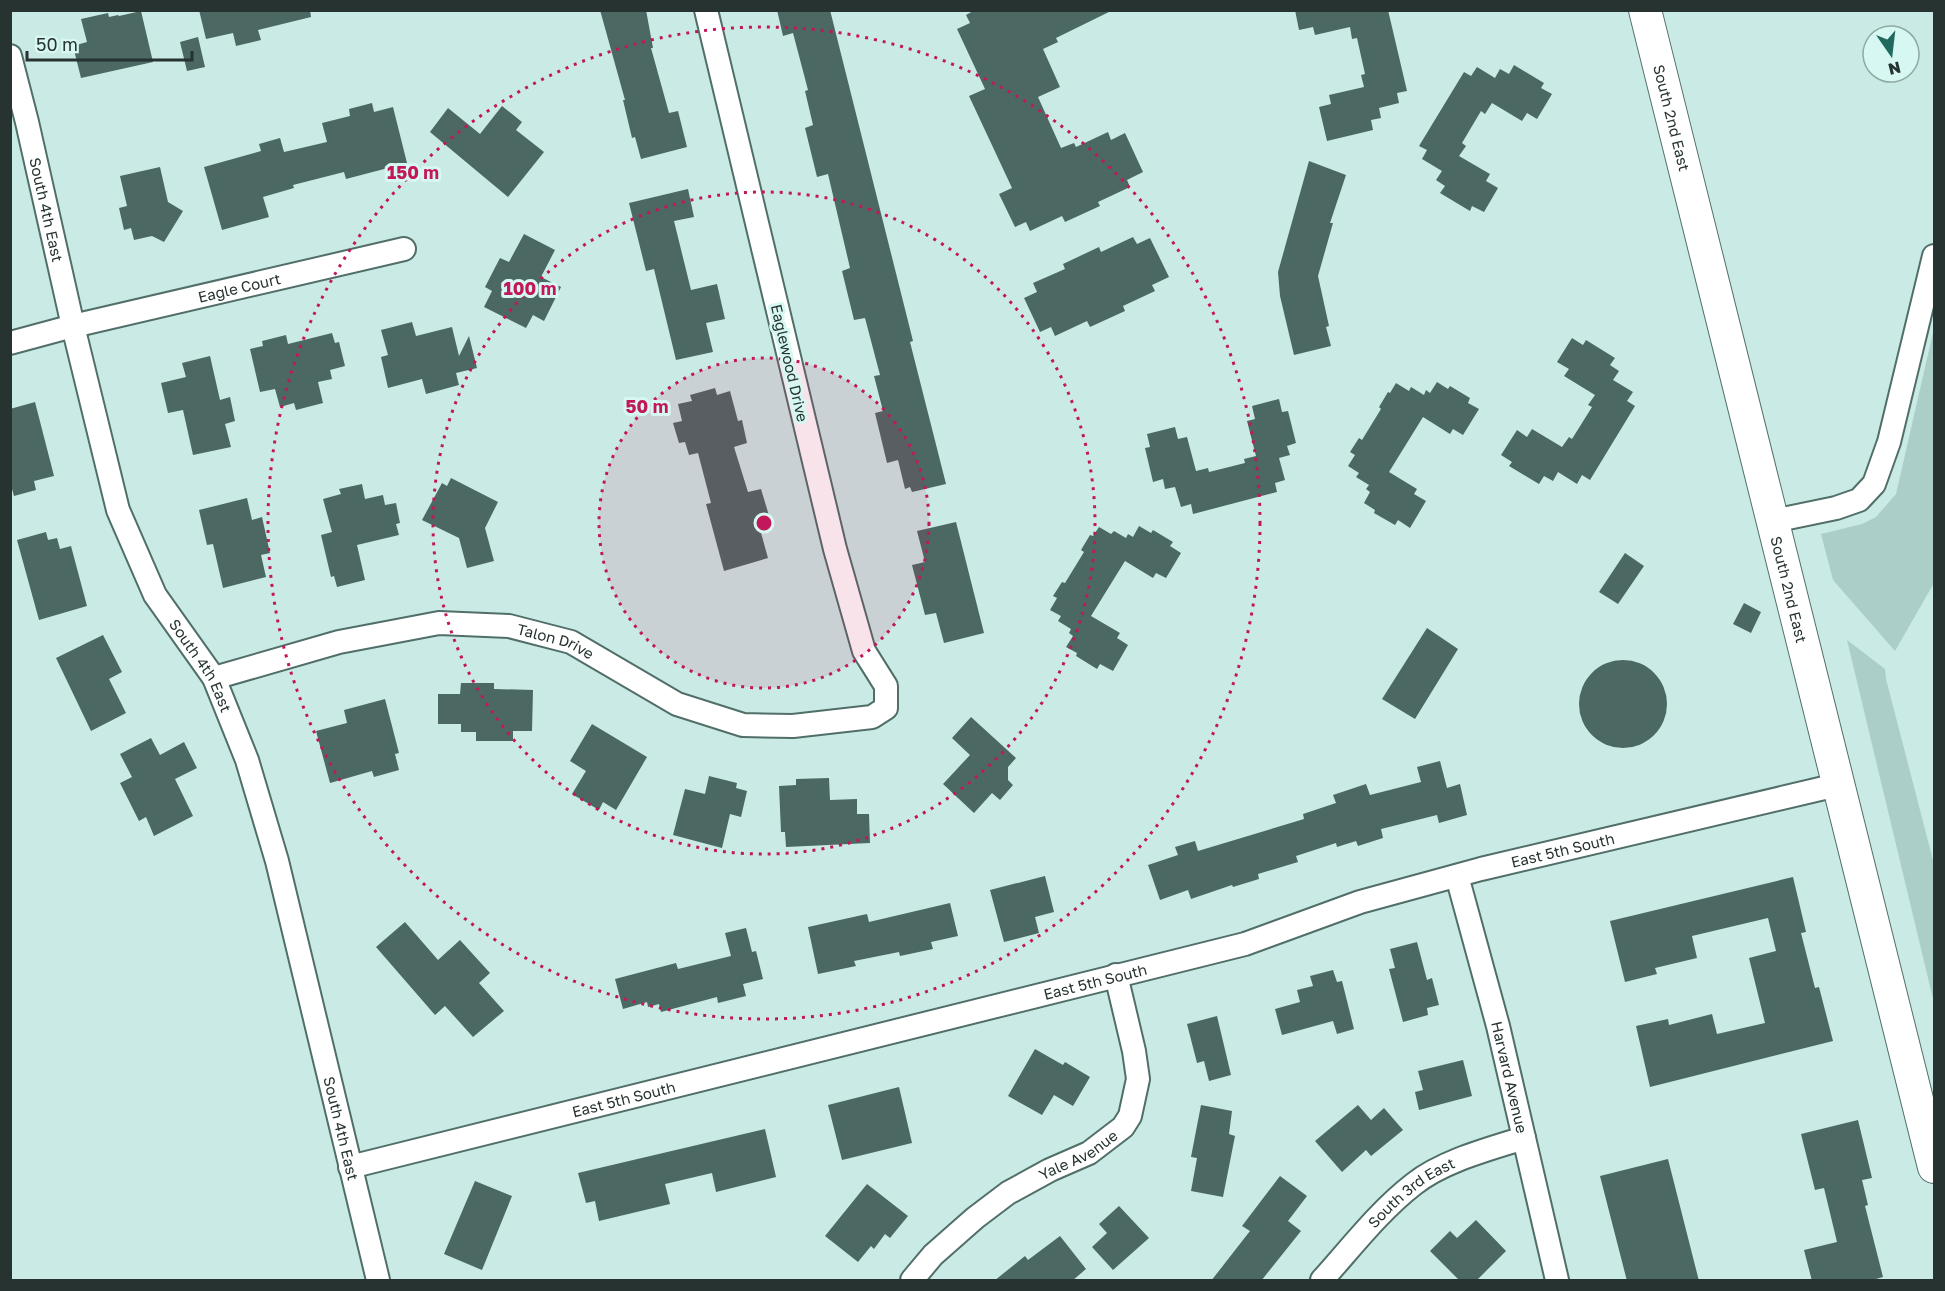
<svg xmlns="http://www.w3.org/2000/svg" width="1945" height="1291" font-family="'Golos Text',sans-serif">
  <rect width="100%" height="100%" fill="#caebe5"/>
  <path fill="#abcfc8" d="M1934,328V583L1895,651L1833,580L1821,534L1862,524L1876,517L1896,494Z
    M1847,640L1885,669L1886,679L1934,864V1003Z"/>
  <path fill="#4b6863" d="M199,10H310L311,17L258,30L261,40L236,46L233,33L206,39Z
    M600,10H646L653,48H651L669,113L678,111L687,147L641,159L635,137L632,138L623,100H625Z
    M777,10H830L913,341L910,342L946,484L912,492L910,487L905,489L898,460L887,463L875,413L883,411L874,376L880,375L865,318L854,320L842,271L850,268L828,174L817,177L805,128L813,125L805,91L808,90L793,33L783,36Z
    M975,10H1113L1056,38L1058,42L1043,49L1060,87L1038,97L1061,148L1074,143L1076,147L1108,132L1111,140L1125,133L1143,172L1127,180L1130,187L1098,202L1100,206L1065,222L1062,216L1030,231L1026,222L1015,227L999,194L1012,188L969,96L985,89L957,29L970,23L966,15Z
    M1295,10H1388L1407,91L1397,93L1399,103L1379,108L1381,118L1371,120L1373,130L1327,141L1319,107L1331,104L1329,95L1364,87L1361,75L1365,74L1357,38L1352,39L1350,27L1315,35L1313,27L1299,30Z
    M141,11L153,62L81,78L73,46L87,42L81,19L108,13L109,17L118,15L119,16Z
    M198,37L205,67L187,71L180,42Z
    M1514,65L1544,83L1541,88L1552,94L1537,119L1527,113L1522,121L1492,103L1485,114L1481,111L1462,143L1466,146L1459,156L1490,174L1486,181L1498,188L1484,212L1472,206L1470,211L1440,193L1445,186L1436,180L1442,171L1422,159L1427,150L1419,146L1464,72L1471,76L1477,67L1495,78L1500,69L1509,74Z
    M372,103L374,112L393,107L407,163L346,179L344,172L293,185L294,188L263,197L269,217L222,230L204,167L261,151L259,144L280,138L284,152L327,142L322,123L350,116L349,109Z
    M502,106L522,122L516,130L544,152L508,197L430,132L448,108L480,134Z
    M1309,161L1346,175L1330,223H1333L1318,276L1329,326L1326,327L1331,346L1294,355L1280,296L1278,272Z
    M160,167L168,202L183,211L164,242L152,236L134,240L131,228L124,230L119,208L127,206L120,176Z
    M688,189L694,217L674,221L691,290L717,284L725,319L706,323L713,352L676,360L654,269L646,271L629,203Z
    M524,234L555,250L541,277L561,287L544,321L533,315L526,328L484,307L492,291L485,287L500,258L509,262Z
    M1133,237L1137,244L1150,238L1169,277L1152,285L1155,291L1123,306L1125,311L1090,327L1087,321L1055,336L1051,327L1040,332L1024,298L1037,292L1033,283L1065,269L1063,264L1099,247L1101,252Z
    M412,322L416,336L452,327L459,356L469,336L477,368L456,373L459,385L426,394L422,379L388,388L381,357L388,355L381,330Z
    M332,333L335,343L339,342L345,366L330,370L332,379L318,382L323,403L296,410L294,403L280,407L275,389L260,392L250,349L263,346L262,341L286,335L288,344Z
    M1572,338L1583,345L1586,340L1615,358L1610,365L1619,371L1613,380L1633,392L1627,401L1635,406L1590,480L1582,475L1577,484L1558,472L1553,481L1544,476L1539,484L1509,466L1512,462L1501,455L1517,430L1527,437L1532,429L1562,447L1569,437L1572,439L1592,407L1588,405L1595,395L1564,376L1569,369L1557,362Z
    M210,356L220,400L230,397L235,421L225,424L231,447L193,455L183,410L168,413L161,383L186,377L182,363Z
    M1437,382L1448,389L1450,386L1470,398L1468,403L1479,409L1463,435L1453,429L1450,434L1423,417L1389,472L1417,489L1414,494L1426,501L1410,528L1398,520L1395,525L1374,513L1375,510L1364,503L1370,492L1366,489L1369,485L1356,477L1359,473L1348,466L1355,455L1350,452L1359,438L1362,440L1381,409L1379,407L1388,392L1390,393L1396,383L1409,391L1411,387L1424,395L1426,390L1430,393Z
    M715,388L717,395L730,391L738,421L742,420L747,443L734,447L748,492L761,489L770,519L758,522L768,558L724,571L706,504L711,503L698,453L689,455L685,442L679,443L673,423L682,421L678,404L692,401L690,395Z
    M1279,399L1282,412L1288,411L1296,443L1287,446L1290,455L1279,458L1285,480L1275,483L1277,492L1193,514L1191,504L1181,507L1175,487L1165,489L1163,479L1153,482L1145,448L1150,447L1147,434L1175,427L1178,439L1187,437L1196,471L1208,468L1209,472L1245,463L1244,459L1256,456L1247,421L1255,419L1252,406Z
    M35,402L54,476L34,481L36,490L14,496L10,482V409Z
    M451,478L498,502L485,528L494,561L467,568L459,538L422,520L442,483L447,486Z
    M362,484L365,499L383,495L385,505L396,503L400,523L396,524L399,535L357,545L365,580L337,587L334,576L331,577L321,535L332,532L323,499L341,494L339,489Z
    M247,498L252,520L262,517L270,553L261,555L266,577L223,588L213,544L207,545L199,510Z
    M956,522L984,633L944,643L936,613L925,615L912,565L925,562L917,531Z
    M1139,526L1151,533L1153,530L1173,542L1170,546L1181,553L1166,578L1156,573L1153,578L1125,561L1091,616L1120,633L1117,638L1128,645L1113,671L1100,664L1097,669L1076,656L1077,653L1066,647L1073,636L1069,633L1071,629L1058,621L1061,616L1050,610L1057,598L1053,596L1062,582L1065,583L1084,552L1081,550L1090,535L1093,536L1099,527L1111,534L1114,531L1126,538L1128,534L1133,537Z
    M46,532L48,540L57,538L60,549L71,546L87,606L39,620L17,540Z
    M1625,553L1644,566L1618,604L1599,592Z
    M1744,603L1761,612L1751,633L1733,624Z
    M1427,628L1458,649L1415,719L1382,699Z
    M103,635L122,672L109,679L126,713L91,731L56,658Z
    M1579 704a44 44 0 1 1 88 0a44 44 0 1 1-88 0Z
    M461,683H494V689L533,690L532,731H513V741H476V732H461V724H438V694H460Z
    M385,699L399,753L395,754L399,770L374,777L372,771L330,783L316,731L347,723L344,710Z
    M971,717L1016,758L1008,767V780L1013,785L1000,800L992,793L974,813L943,784L970,755L952,738Z
    M592,724L647,757L616,810L603,802L599,810L572,794L586,771L570,761Z
    M151,738L160,755L184,742L197,768L175,779L193,816L154,836L146,817L139,821L120,783L132,777L120,754Z
    M1440,761L1447,788L1460,784L1467,815L1439,823L1437,815L1381,829L1383,838L1358,846L1356,841L1337,847L1336,843L1296,856L1298,862L1258,874L1259,879L1233,887L1232,885L1191,899L1188,890L1160,900L1148,865L1178,855L1175,847L1195,841L1198,851L1304,819L1303,814L1336,803L1333,795L1366,784L1370,795L1421,782L1417,767Z
    M709,776L737,783L736,788L747,791L741,817L730,814L722,848L673,835L685,789L705,794Z
    M829,778L830,800L857,799V814H869L870,843L786,847L785,832H781L779,786L796,785V779Z
    M1045,876L1054,912L1035,917L1039,933L1004,942L990,890Z
    M1793,877L1806,932L1801,933L1815,988L1819,987L1833,1041L1650,1087L1636,1026L1668,1019L1669,1025L1712,1014L1717,1034L1765,1023L1749,958L1776,951L1768,918L1692,936L1697,958L1655,968L1657,974L1625,982L1610,921Z
    M950,903L958,936L931,942L933,949L900,956L899,952L854,961L856,966L818,974L808,927L867,914L869,922Z
    M405,922L438,960L460,940L490,973L479,983L504,1011L473,1037L445,1006L435,1015L376,947Z
    M746,928L752,952L756,951L763,979L743,984L746,996L718,1003L717,997L661,1012L659,1004L648,1007L647,1002L623,1009L615,979L676,963L678,969L731,956L725,933Z
    M1417,942L1427,980L1432,978L1439,1005L1427,1008L1428,1015L1403,1022L1389,969L1395,968L1390,949Z
    M1333,970L1337,982L1342,981L1354,1029L1337,1034L1333,1021L1282,1035L1275,1009L1300,1002L1297,990L1313,986L1310,976Z
    M1217,1016L1231,1075L1209,1081L1204,1061L1197,1063L1187,1024Z
    M1035,1049L1063,1065L1065,1062L1090,1077L1073,1106L1054,1095L1042,1115L1008,1096Z
    M1463,1060L1472,1096L1419,1110L1415,1092L1423,1090L1418,1071Z
    M899,1087L912,1143L842,1160L828,1105Z
    M1201,1105L1232,1111L1229,1134L1235,1136L1223,1197L1191,1191L1197,1158L1191,1157Z
    M1358,1105L1371,1120L1384,1108L1403,1130L1371,1156L1366,1150L1342,1172L1315,1141Z
    M1858,1120L1872,1178L1862,1180L1868,1205L1865,1206L1883,1277L1869,1281H1812L1804,1250L1837,1242L1824,1188L1815,1190L1801,1134Z
    M765,1129L776,1177L716,1192L712,1173L665,1184L670,1204L599,1221L595,1201L586,1203L578,1173Z
    M1668,1159L1699,1281H1627L1600,1176Z
    M1280,1176L1307,1196L1288,1221L1301,1231L1261,1281H1211L1250,1231L1242,1226Z
    M475,1181L512,1196L482,1270L444,1254Z
    M867,1184L908,1216L890,1238L885,1234L874,1249L871,1246L858,1262L825,1236Z
    M1119,1206L1149,1238L1113,1270L1092,1247L1107,1233L1099,1224Z
    M1476,1220L1506,1251L1476,1281H1460L1430,1251L1450,1231L1457,1238Z
    M1060,1236L1086,1269L1072,1281H994L1025,1256L1028,1260Z"/>
  <g fill="none" stroke-linecap="round" stroke-linejoin="round">
    <g stroke="#516e69" stroke-width="26">
      <g id="street">
        <path id="s1" d="M10,56L27,122L73,326L118,510L155,595L214,678L247,760L277,861L378,1280"/>
        <path id="s2" d="M10,343L73,326L404,249"/>
        <path d="M1773,521L1836,508L1859,500L1874,484L1889,442L1934,256"/>
        <path id="s3" d="M214,678L339,642L439,623L509,626L571,642L677,704L743,725L793,726L872,717L886,708V686L864,651L835,549L706,10"/>
        <path id="s4" d="M1457,876L1498,1026L1557,1280"/>
        <path id="s5" d="M350,1167L1245,944L1360,902L1481,869L1837,785"/>
        <path id="s6" d="M912,1280L933,1255L975,1218L1008,1193L1050,1170L1089,1153L1123,1127L1130,1116L1138,1079L1134,1051L1116,975"/>
        <path id="s7" d="M1322,1280C1351,1248 1379,1211 1414,1184C1443,1161 1489,1149 1524,1138"/>
      </g>
    </g>
    <g stroke="#516e69" stroke-width="34">
      <g id="secondary">
        <path id="s8" d="M1645,10C1742,396 1836,782 1934,1167"/>
      </g>
    </g>
    <use href="#street" stroke="#fff" stroke-width="22"/>
    <use href="#secondary" stroke="#fff" stroke-width="32"/>
  </g>
  <circle cx="764" cy="523" r="165" fill="#c2185b" fill-opacity=".12"/>
  <g fill="none" stroke="#c2185b" stroke-width="3" stroke-dasharray="3 6">
    <circle cx="764" cy="523" r="165"/>
    <circle cx="764" cy="523" r="331"/>
    <circle cx="764" cy="523" r="496"/>
  </g>
  <g text-anchor="middle" dominant-baseline="central" stroke-width="6" stroke-linejoin="round" paint-order="stroke">
    <g font-size="15" fill="#263330" stroke="#d7f8f2">
      <text stroke="none"><textPath href="#s8" startOffset="111">South 2nd East</textPath></text>
      <text stroke="none"><textPath href="#s1" startOffset="158">South 4th East</textPath></text>
      <text stroke="none"><textPath href="#s2" startOffset="236">Eagle Court</textPath></text>
      <text transform="translate(790 363) rotate(77)">Eaglewood Drive</text>
      <text stroke="none"><textPath href="#s8" startOffset="597">South 2nd East</textPath></text>
      <text stroke="none"><textPath href="#s3" startOffset="351">Talon Drive</textPath></text>
      <text stroke="none"><textPath href="#s1" startOffset="644">South 4th East</textPath></text>
      <text stroke="none"><textPath href="#s5" startOffset="1254">East 5th South</textPath></text>
      <text stroke="none"><textPath href="#s5" startOffset="768">East 5th South</textPath></text>
      <text stroke="none"><textPath href="#s4" startOffset="208">Harvard Avenue</textPath></text>
      <text stroke="none"><textPath href="#s5" startOffset="282">East 5th South</textPath></text>
      <text stroke="none"><textPath href="#s1" startOffset="1130">South 4th East</textPath></text>
      <text stroke="none"><textPath href="#s6" startOffset="210">Yale Avenue</textPath></text>
      <text stroke="none"><textPath href="#s7" startOffset="126">South 3rd East</textPath></text>
    </g>
  </g>
  <circle cx="764" cy="523" r="9" fill="#c2185b" stroke="#d7f8f2" stroke-width="3"/>
  <g font-size="18" text-anchor="middle" font-weight="bold" fill="#c2185b" stroke="#d7f8f2" stroke-width="6" stroke-linejoin="round" paint-order="stroke">
    <text x="413" y="179">150 m</text>
    <text x="530" y="295">100 m</text>
    <text x="647" y="413">50 m</text>
  </g>
  <rect width="1945" height="1291" fill="none" stroke="#263330" stroke-width="24"/>
  <g transform="translate(1891 54) rotate(166)"><circle r="28" fill="#d7f8f2" stroke="#90a9a4" stroke-width="1.5"/>
  <path d="M0-4.5L10 22L0 15L-10 22Z" fill="#20695f"/>
  <text y="-9" font-size="16" font-weight="bold" text-anchor="middle" fill="#263330">N</text>
  </g>
  <path d="M27 51v9h165v-9" fill="none" stroke="#263330" stroke-width="3"/>
  <text x="36" y="51" font-size="18" fill="#263330" stroke="#d7f8f2" stroke-width="4.5" paint-order="stroke">50 m</text>
</svg>
